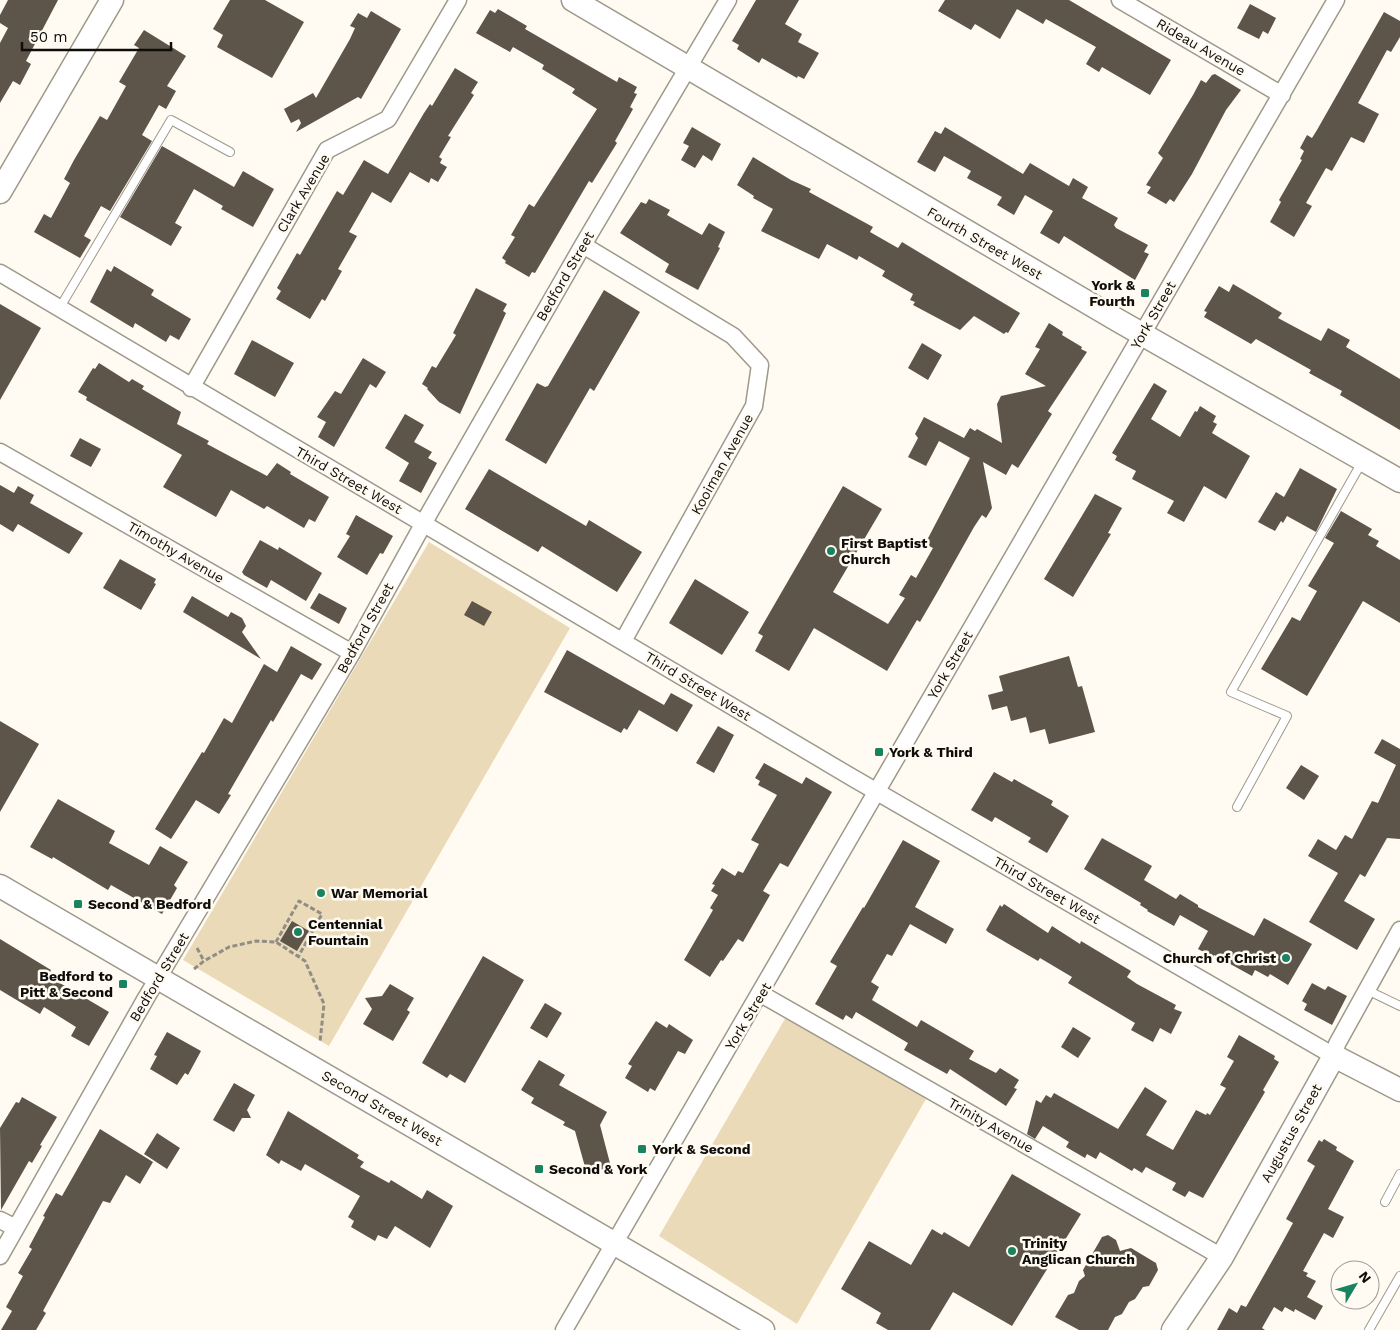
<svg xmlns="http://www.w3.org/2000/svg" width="1400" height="1330" font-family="'Work Sans',sans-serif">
  <rect width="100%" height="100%" fill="#fffbf2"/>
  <path fill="#ebdab7" d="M429,542L570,628L329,1046L183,960Z
    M786,1017L926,1099L797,1324L659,1236Z"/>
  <path fill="#5d544a" d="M8,0H58L26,61L31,64L20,85L13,81L0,103V43L8,28L0,23V15Z
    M230,0H265L304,22L272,78L217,47L223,35L213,29Z
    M756,0H799L785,24L802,34L798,42L819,53L804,79L798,76L797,78L762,58L759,63L737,49L739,45L732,41Z
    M945,0H1069L1171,60L1150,95L1102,67L1099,72L1086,64L1096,47L1046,19L1043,24L1017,9L1000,39L975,24L971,30L938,11Z
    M1250,4L1276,18L1268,34L1263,31L1259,39L1237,28Z
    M498,9L527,26L525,29L617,82L619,77L637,87L634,93L637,94L630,107L633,109L615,141L617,143L592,183L589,181L535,273L532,272L529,277L505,263L506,261L502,258L515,237L511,235L529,204L534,207L597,109L572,93L575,89L542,69L544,65L513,47L510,52L476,33L490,10L495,13Z
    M371,11L401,29L361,99L358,97L296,132L301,123L299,119L291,123L284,109L313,93L316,98L350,39L355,28L350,26L358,13L367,18Z
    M1384,12L1400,21V37L1391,52L1387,50L1358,103L1379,114L1364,143L1351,137L1332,171L1326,168L1306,203L1312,206L1294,237L1270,222L1281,202L1279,200L1302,160L1300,159L1304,151L1300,148L1307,135L1312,138L1317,130Z
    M144,30L186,56L167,86L176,91L166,109L159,105L142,135L152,141L110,211L101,206L84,236L91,240L80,258L34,232L44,214L51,218L70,183L64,179L74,160L100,116L107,120L126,86L119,82L139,48L134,45Z
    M455,68L478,82L471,93L474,95L448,136L451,137L439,157L442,159L440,163L447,167L438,182L431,178L429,183L410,172L391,203L372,192L349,232L357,236L338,269L342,271L325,301L322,299L310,319L276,299L281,291L277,288L297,253L300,255L337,191L343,195L364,160L388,174L424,113L430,104L432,106Z
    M1215,74L1241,90L1226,110L1192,174L1174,202L1170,199L1166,204L1147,193L1151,187L1146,185L1163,158L1158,153L1193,95L1201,80L1206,83L1212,75Z
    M692,127L721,144L712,161L703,155L695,168L681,160L689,146L683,143Z
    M945,127L1023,174L1030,163L1069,186L1073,178L1088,187L1082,198L1118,218L1114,225L1116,228L1148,245L1144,252L1149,254L1135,280L1064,236L1059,244L1040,233L1053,211L1025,195L1014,215L997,205L1002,197L967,178L971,171L944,156L935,172L917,162L935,131L941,134Z
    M162,146L234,187L243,171L274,189L253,227L221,209L223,206L194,189L175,223L182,227L171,246L120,217Z
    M753,157L791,180L811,189L809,192L873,227L870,232L898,248L902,242L1020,313L1008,333L1006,332L1004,334L974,316L960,330L913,305L915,302L910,300L913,294L882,276L885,271L859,256L857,260L827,244L819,259L761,231L773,209L753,198L754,196L737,185Z
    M649,199L670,210L667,215L702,235L709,223L725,232L718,247L720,248L698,290L665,272L669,264L620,233L641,202L646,204Z
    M114,266L154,290L151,295L191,319L179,340L170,335L166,342L135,323L133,328L90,302L107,269L111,272Z
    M1233,284L1282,313L1278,318L1321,341L1328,328L1350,340L1346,347L1400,379V430L1340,395L1342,391L1309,373L1311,370L1256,339L1251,344L1204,317L1207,312L1204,311L1219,286L1229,292Z
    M476,288L507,304L503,311L506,313L460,414L439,402L427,389L428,388L422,384L432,366L436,368L456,335L453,333Z
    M604,290L640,312L594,391L590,388L546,464L505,440L537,383L545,387L548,386Z
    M0,304L41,328L0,400Z
    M1049,323L1063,332L1062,335L1082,347L1081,349L1087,352L1048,411L1052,414L1018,468L1012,464L1006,475L983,462L992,508L986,518L982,515L974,527L938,591L920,622L917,620L887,671L814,628L789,671L755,651L763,636L758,633L843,486L882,509L833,592L888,624L905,598L899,595L911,575L916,578L933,548L925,544L970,458L939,441L926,466L908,457L918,438L915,434L924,417L964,438L970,428L975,431L977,429L1002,443L997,404L1001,396L1046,386L1025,374L1040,349L1035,347Z
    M252,340L294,363L275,397L234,374Z
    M922,343L942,355L928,380L908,368Z
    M363,358L386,372L376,388L370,384L334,447L318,437L326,422L317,417L335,391L341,394Z
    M99,363L129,382L132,379L144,386L142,389L181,412L177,424L209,441L207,444L267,476L277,463L291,472L290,474L329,497L315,522L309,519L304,528L267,506L264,509L231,490L216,517L163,487L182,455L86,400L87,397L78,392L93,368L95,369Z
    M1154,383L1167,391L1151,419L1180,437L1195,411L1197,412L1200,406L1216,416L1213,422L1217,424L1212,433L1250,456L1226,499L1204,486L1184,522L1167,513L1174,501L1132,479L1136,471L1115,460L1117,456L1112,453Z
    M405,414L424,425L414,442L432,452L428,458L437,463L421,493L399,481L409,463L385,448Z
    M80,438L101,449L91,467L70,456Z
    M1300,468L1337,489L1316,532L1287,516L1283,523L1281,521L1275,531L1258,522L1276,492L1284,497Z
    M489,469L586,526L589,520L642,552L617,592L542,546L538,552L465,509Z
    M0,485L14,493L18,486L34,495L30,503L83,533L69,554L18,524L13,532L0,524Z
    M1095,494L1122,508L1108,533L1111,534L1073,597L1044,579Z
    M1341,511L1372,529L1368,535L1379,541L1376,546L1400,560V623L1363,601L1307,696L1261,669L1292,617L1300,621L1317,591L1308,586L1334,543L1325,538Z
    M356,515L393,536L383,554L380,553L367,575L337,557L350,536L346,534Z
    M260,540L278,550L279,547L322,573L306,601L271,580L267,588L244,575L242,572Z
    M120,559L156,579L154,583L156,584L141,610L103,588Z
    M695,579L749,612L722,655L669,623Z
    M319,593L347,608L339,624L310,608Z
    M192,596L228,617L231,612L242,618L246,626L242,632L261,659L183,612Z
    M472,601L492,612L484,626L464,615Z
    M291,646L322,664L312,680L301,674L273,722L271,720L228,794L231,795L219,814L196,800L171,839L155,829L202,752L204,753L224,718L232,723L264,664L277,672Z
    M567,650L664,705L671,693L693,705L677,732L639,710L627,730L624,728L621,733L544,692Z
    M1069,656L1078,687L1082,686L1095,732L1049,744L1045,729L1030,733L1026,717L1011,721L1007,706L992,710L988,695L1003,691L999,676Z
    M0,721L39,744L0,812Z
    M718,726L734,735L714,773L696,763Z
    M1382,739L1400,749V839L1387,838L1365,877L1360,874L1344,901L1375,919L1357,950L1309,922L1338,873L1308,856L1318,839L1336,850L1345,835L1352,839L1372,801L1378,803L1396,765L1374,753Z
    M764,763L802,784L806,777L832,792L788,867L780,863L763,891L770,895L743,942L738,939L723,961L721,960L710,977L684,960L713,910L710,908L718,895L711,891L715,885L712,884L722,868L735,876L738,871L743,873L759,844L751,840L777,795L758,785L760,781L755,778Z
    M1301,765L1319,776L1304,800L1286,788Z
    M994,772L1012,782L1014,779L1053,801L1051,805L1069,816L1047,853L1028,842L1031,838L995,817L992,822L971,810Z
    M58,799L115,831L109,843L149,865L160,846L188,862L174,885L177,888L162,914L111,885L108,890L53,857L52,859L30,847Z
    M1102,838L1152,866L1144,880L1176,899L1180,894L1198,905V907L1254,936L1264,918L1312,944L1288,985L1270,974L1268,977L1255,970L1252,976L1214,955L1213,957L1198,949L1208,931L1180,915L1174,926L1147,911L1148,910L1140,905L1141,903L1084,869Z
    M903,840L940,861L915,907L954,929L946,944L910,924L892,956L887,954L871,982L879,987L872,1000L917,1027L921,1020L974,1051L969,1059L996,1073L1000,1068L1019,1080L1014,1088L1017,1089L1006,1106L950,1069L947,1074L904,1050L908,1043L856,1012L852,1019L846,1015L843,1020L815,1004L837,966L830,962L863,907L864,908Z
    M1004,904L1048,933L1052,926L1080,944L1081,941L1131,971L1127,977L1137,984L1176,1005L1174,1009L1182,1012L1171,1034L1160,1028L1153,1042L1131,1030L1135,1023L1068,983L1072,977L1040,958L1038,961L988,932L986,930L1000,905L1002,907Z
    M292,921L309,931L297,951L280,941Z
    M0,939L51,970L48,976L109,1012L89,1046L71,1036L76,1027L44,1007L40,1014L0,990Z
    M483,956L524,980L465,1083L450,1074L447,1078L422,1063Z
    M1312,983L1325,990L1328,986L1347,996L1332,1025L1304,1010L1307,1004L1302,1001Z
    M390,984L414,998L407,1010L410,1012L393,1041L363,1024L372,1009L365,998L382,996Z
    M545,1003L562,1013L547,1038L530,1028Z
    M656,1021L667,1028L669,1024L693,1040L685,1054L678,1051L655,1091L650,1088L648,1092L625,1078L632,1066L628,1064Z
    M1073,1027L1091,1038L1078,1058L1061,1047Z
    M167,1032L201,1051L188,1075L185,1073L177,1085L150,1069L157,1056L154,1055Z
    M1239,1035L1275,1056L1274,1059L1279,1062L1263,1090L1265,1092L1203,1198L1189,1191L1185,1197L1172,1190L1176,1183L1146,1167L1142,1173L1134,1168L1132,1171L1100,1152L1096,1159L1087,1154L1085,1158L1066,1147L1069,1142L1043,1126L1035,1139L1027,1134L1036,1100L1041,1103L1046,1095L1051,1098L1054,1093L1118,1129L1145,1087L1167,1101L1146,1135L1173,1150L1196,1110L1206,1115L1207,1113L1210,1115L1226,1088L1220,1085L1234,1061L1227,1057Z
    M539,1060L565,1075L559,1085L607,1112L600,1125L611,1167L587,1174L575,1131L563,1125L565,1122L531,1103L534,1098L521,1090Z
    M234,1083L255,1095L247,1110L251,1118H242L234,1132L213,1120Z
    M22,1097L57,1117L40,1145L42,1146L32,1163L29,1161L1,1210L0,1128L16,1102L19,1103Z
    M288,1111L359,1155L357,1158L364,1162L360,1167L389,1183L391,1180L422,1199L427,1190L453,1206L430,1248L395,1226L387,1239L378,1235L375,1241L351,1227L354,1221L348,1217L360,1196L305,1164L301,1171L281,1160L279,1164L266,1155Z
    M100,1129L153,1162L140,1184L126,1175L110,1203L103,1201L43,1311L46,1313L36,1330H1L12,1311L6,1307L23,1276L18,1273L32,1249L29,1247L45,1217L43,1216L56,1193L62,1196Z
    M157,1133L180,1148L167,1169L144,1154Z
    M1324,1139L1337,1147L1336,1150L1354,1161L1328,1209L1344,1217L1333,1238L1324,1233L1303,1271L1308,1273L1306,1276L1316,1281L1307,1297L1323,1306L1315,1320L1295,1309L1294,1312L1285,1307L1282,1312L1274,1307L1262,1328L1265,1330H1217L1229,1308L1237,1313L1241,1305L1246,1307L1276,1254L1293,1223L1286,1219L1315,1166L1307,1161L1319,1140L1322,1142Z
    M1012,1174L1081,1214L1012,1326L953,1292L930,1330H888L876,1323L881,1313L841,1289L869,1241L911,1265L932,1229L942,1235L944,1232L969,1247Z
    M1108,1235L1116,1240L1120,1251L1131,1248L1156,1263L1158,1270L1149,1286L1143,1287L1135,1299L1129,1302L1122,1314L1115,1317L1108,1330H1079L1055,1317L1068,1295L1074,1293L1079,1281L1085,1276L1083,1270L1102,1237Z"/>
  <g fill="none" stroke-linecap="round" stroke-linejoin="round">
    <g stroke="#9f998b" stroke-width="10">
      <path id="lane" d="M59,309L171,120L230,152
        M1237,807L1287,716L1231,692L1362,462
        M1367,990L1400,1006
        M1385,1202L1400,1174
        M1369,1330L1400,1276"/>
    </g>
    <g stroke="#9f998b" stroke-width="19">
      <path id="street" d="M1120,0L1282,95
        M583,245L733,336L760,365L754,406L623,641
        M0,273L853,778L1334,1056L1337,1044L1400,930
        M191,388L327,150L388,119L458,0
        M0,452L352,653
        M761,994L1222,1257
        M0,1220L16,1228
        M0,1256L146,998L352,653L431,510L583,245L728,0
        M564,1330L1336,0"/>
    </g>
    <g stroke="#9f998b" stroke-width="25">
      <path id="secondary" d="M573,0L1119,321L1400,481
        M0,192L112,0
        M0,886L763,1330
        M1173,1330L1222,1257L1334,1056L1400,1090"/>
    </g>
    <path stroke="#908d87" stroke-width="3" stroke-dasharray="5 2.5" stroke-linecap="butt" d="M276,942L299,901L322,914L298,957
      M197,948L204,961
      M194,969L204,961L229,947L256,941L276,942L305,961L324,1004L320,1042"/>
    <use href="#lane" stroke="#fff" stroke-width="8"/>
    <use href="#street" stroke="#fff" stroke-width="16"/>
    <use href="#secondary" stroke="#fff" stroke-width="22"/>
  </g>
  <g fill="#19835f" stroke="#fffbf2" stroke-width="2">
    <rect x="1140" y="288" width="10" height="10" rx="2.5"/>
    <circle cx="831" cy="551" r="5"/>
    <rect x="874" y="747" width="10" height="10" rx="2.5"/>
    <circle cx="321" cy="893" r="5"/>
    <rect x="73" y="899" width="10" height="10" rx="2.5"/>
    <circle cx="298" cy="932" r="5"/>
    <circle cx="1286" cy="958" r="5"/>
    <rect x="118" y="979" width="10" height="10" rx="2.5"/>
    <rect x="637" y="1144" width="10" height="10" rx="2.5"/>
    <rect x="534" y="1164" width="10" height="10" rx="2.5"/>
    <circle cx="1012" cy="1251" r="5"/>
  </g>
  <g text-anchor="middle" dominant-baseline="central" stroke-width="5" stroke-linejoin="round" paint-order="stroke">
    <g font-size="14" fill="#0f0d09" stroke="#fffbf2">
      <text transform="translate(1201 47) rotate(30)">Rideau Avenue</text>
      <text transform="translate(303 193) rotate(-59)">Clark Avenue</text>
      <text transform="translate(985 243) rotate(30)">Fourth Street West</text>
      <text transform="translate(565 276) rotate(-60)">Bedford Street</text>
      <text transform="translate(1153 315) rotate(-60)">York Street</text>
      <text transform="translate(722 464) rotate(-61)">Kooiman Avenue</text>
      <text transform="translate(349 480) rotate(30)">Third Street West</text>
      <text transform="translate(176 552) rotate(30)">Timothy Avenue</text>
      <text transform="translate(365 628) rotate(-61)">Bedford Street</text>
      <text transform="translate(950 665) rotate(-60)">York Street</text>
      <text transform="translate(698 686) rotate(31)">Third Street West</text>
      <text transform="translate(1047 890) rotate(30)">Third Street West</text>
      <text transform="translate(159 977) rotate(-59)">Bedford Street</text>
      <text transform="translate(748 1016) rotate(-59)">York Street</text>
      <text transform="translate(382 1108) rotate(30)">Second Street West</text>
      <text transform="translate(991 1125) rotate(30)">Trinity Avenue</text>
      <text transform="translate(1291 1133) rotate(-61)">Augustus Street</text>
    </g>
    <g font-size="14" font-weight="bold" fill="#0f0d09" stroke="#fffbf2" text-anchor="start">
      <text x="1135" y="285" text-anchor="end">York &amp;<tspan x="1135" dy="16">Fourth</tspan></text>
      <text x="841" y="543">First Baptist<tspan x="841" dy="16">Church</tspan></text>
      <text x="889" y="752">York &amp; Third</text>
      <text x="331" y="893">War Memorial</text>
      <text x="88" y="904">Second &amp; Bedford</text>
      <text x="308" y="924">Centennial<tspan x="308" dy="16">Fountain</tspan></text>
      <text x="1276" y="958" text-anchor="end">Church of Christ</text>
      <text x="113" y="976" text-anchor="end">Bedford to<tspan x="113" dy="16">Pitt &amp; Second</tspan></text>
      <text x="652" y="1149">York &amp; Second</text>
      <text x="549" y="1169">Second &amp; York</text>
      <text x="1022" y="1243">Trinity<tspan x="1022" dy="16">Anglican Church</tspan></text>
    </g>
  </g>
  <g transform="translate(1355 1285) rotate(52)"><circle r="24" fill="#fffbf2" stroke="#9f9c95"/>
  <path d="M0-4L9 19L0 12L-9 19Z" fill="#19835f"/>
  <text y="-8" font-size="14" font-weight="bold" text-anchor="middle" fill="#0f0d09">N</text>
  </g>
  <path d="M22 42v8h149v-8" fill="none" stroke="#0f0d09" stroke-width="2.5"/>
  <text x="30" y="42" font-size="15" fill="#0f0d09" stroke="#fffbf2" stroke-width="4" paint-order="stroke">50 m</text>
</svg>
